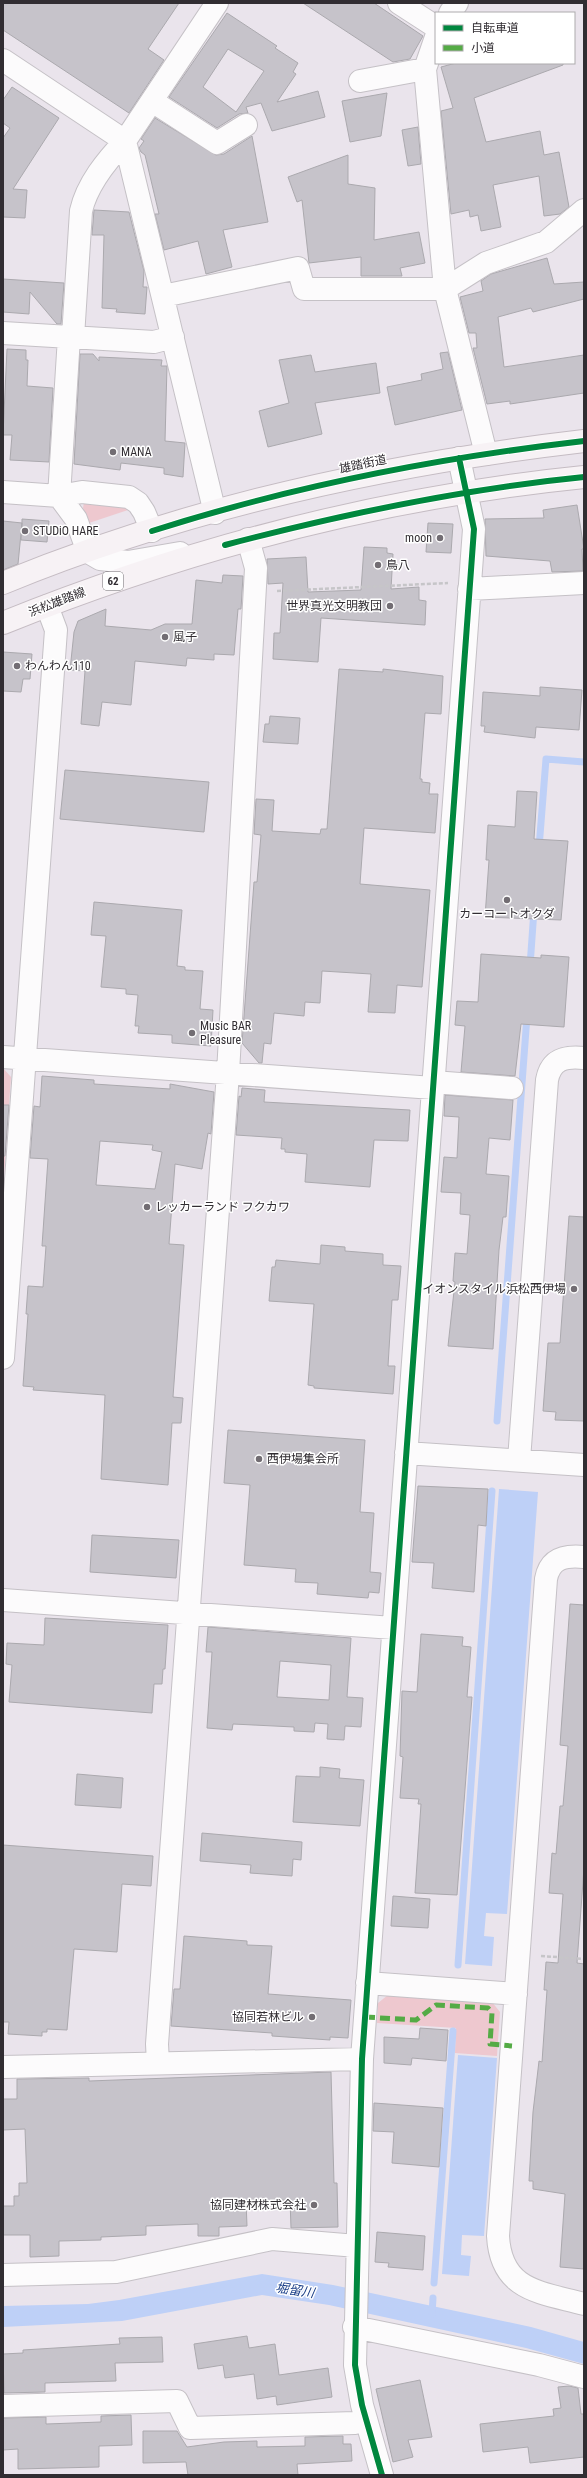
<svg xmlns="http://www.w3.org/2000/svg" width="587" height="2478" font-family="'Roboto Condensed','Noto Sans JP',sans-serif">
  <rect width="100%" height="100%" fill="#eae4ec"/>
  <path fill="#eec8cf" d="M84,502L120,503L128,510L89,523L83,508Z
    M3,1068L11,1077L3,1190Z
    M388,1995L492,2002L500,2012L497,2056L455,2053L456,2028L377,2023L378,2003Z"/>
  <path fill="#bed0f7" d="M499,1489L538,1492L507,1914L486,1913L484,1936L494,1937L492,1966L465,1964Z
    M458,2055L497,2058L484,2236L462,2235L461,2255L471,2256L469,2276L442,2274Z
    M262,2274L333,2285L531,2327L584,2342V2364L526,2348L329,2305L262,2295L122,2321L3,2327V2306L88,2304L119,2300Z"/>
  <g fill="none" stroke-linecap="round" stroke-linejoin="round">
    <path stroke="#bed0f7" stroke-width="7" d="M539,848L546,759L584,762
      M530,966L534,910
      M497,1421L527,1016
      M458,1965L492,1491
      M434,2283L453,2031
      M432,2314L433,2298"/>
  </g>
  <path fill="#c6c3ca" stroke="#aba9ae" fill-rule="evenodd" d="M3,3H179L148,49L164,60L129,113L3,30Z
    M303,3H374L423,36L410,59L393,62Z
    M227,13L277,46L275,48L298,63L293,72L296,74L277,102L318,91L325,117L272,131L261,103L246,107L248,113L239,114L217,128L169,97ZM228,49L264,71L236,112L203,87Z
    M456,63H563V65L474,98L486,142L540,131L544,155L559,152L569,207L560,214L544,216L539,176L493,185L501,227L481,231L478,215L470,217L469,210L451,214L441,111L453,108L441,67Z
    M12,87L59,118L13,189L27,190L25,218L3,217V138L10,128L3,123V100Z
    M387,93L381,136L350,142L342,101Z
    M155,118L216,155L224,154L252,136L268,222L223,230L232,267L206,274L198,241L164,250L155,214H159L145,155L141,152L139,148L144,141L141,139Z
    M418,127L421,164L408,166L402,130Z
    M348,155V184L375,188L374,240L419,232L425,263L400,268L402,276H361V257L309,263L302,200L297,202L288,177Z
    M94,210L129,212L144,271L143,287H147L145,314L116,312L117,309L102,308L104,235H92Z
    M547,258L554,284L584,282V299L533,312L531,308L498,317L504,367L584,355V393L510,404V401L487,404L473,348H477L476,333H469L460,297L483,291L481,281L491,274Z
    M3,279L64,283L61,324H57L30,292L29,314L3,312Z
    M7,349L26,350V360H28L27,386L53,388L49,462L10,460L12,435H3Z
    M448,352L462,410L395,425L387,387L422,380L421,374L443,369L440,353Z
    M80,354H93L99,361V357L162,360L161,366H167L165,441L185,443L183,477L164,474V468L121,463L120,470L74,464Z
    M311,355L315,372L376,363L380,393L315,403L322,434L268,447L259,411L289,403L279,360Z
    M577,505L584,549H582L583,571L552,572L550,561L486,556L485,519L544,518L543,510Z
    M22,519L49,521L47,542L21,540L22,523L18,564L3,570V521L22,523Z
    M428,523L453,524L451,553L426,552Z
    M364,547L387,548V553L393,554L391,589L419,587V600L426,601L425,625L321,618L318,662L273,659L274,633H280L283,583L268,584L267,559L306,557L308,592L361,590Z
    M223,575L243,576L241,609H238L234,655L214,654V660L187,658L186,666L135,661L131,705L102,702L99,726L81,724L85,671L70,670L74,632L78,621L106,609L105,626L151,630L165,624H192L196,580L222,583Z
    M3,652L32,654L30,679H23L21,692L3,691Z
    M339,669L383,672V669L443,676L441,714L425,713L420,779H422V782L430,783L429,794H438L435,833L364,828L360,884L430,890L422,987L397,985L395,1013L368,1012L371,974L322,971L320,1003L305,1002L304,1016L274,1013L271,1044L264,1043L262,1063H259L242,1043L254,882H257L261,835L254,834L256,799L274,800L272,831L320,834L321,829H327Z
    M540,687L582,690L579,730L536,727L535,738L484,732L485,726H481L483,692L540,696Z
    M270,716L300,718L298,744L263,742L265,724H269Z
    M65,770L209,782L204,832L60,819Z
    M517,791L537,792L534,839L568,841L561,920L485,917L489,860H486L488,825L515,827Z
    M94,902L182,910L177,966L185,967V970L203,971L200,1009L213,1010L211,1046L172,1043V1035L138,1033L139,1026H135L138,995L126,994V989L101,987L106,936L91,935Z
    M481,954L541,958V955L569,957L564,1027L521,1024L515,1076L461,1072L465,1026L455,1025L457,1001L478,1002Z
    M42,1076L94,1080V1084L170,1089V1084L214,1092L211,1134L208,1133L202,1169L175,1164L169,1244L184,1245L173,1397L183,1398L181,1423H172L168,1485L101,1479L105,1395L33,1390L34,1387L23,1386L28,1314H26L28,1286L43,1287L46,1246H42L48,1159L30,1158L34,1106L40,1107ZM100,1141L153,1145L152,1150L162,1152L155,1189L96,1185Z
    M242,1088L265,1090L264,1102L410,1110L408,1141L374,1140L370,1187L305,1182L307,1154L285,1152V1149H281L282,1138L236,1135L239,1096L241,1097Z
    M445,1095L513,1100L510,1140L489,1138L486,1174L509,1176L506,1217H503L499,1250L493,1349L448,1346L455,1282L453,1281L455,1253L467,1254L470,1215L460,1214L461,1193L441,1192L444,1157L457,1158L459,1117L444,1116Z
    M3,1105H9L5,1156H3Z
    M569,1216L584,1217V1421L555,1420L556,1412L543,1411L548,1343H560Z
    M321,1245L345,1247V1251L383,1254V1265L401,1266L398,1300H392L388,1366H395L393,1394L314,1388V1386L308,1385L314,1304L269,1301L272,1267H275L276,1260L320,1264Z
    M228,1430L365,1440L360,1512L374,1513L370,1572L381,1573L379,1593L369,1592L368,1598L317,1594L318,1583L295,1582L296,1569L244,1565L250,1485L224,1483Z
    M418,1486L488,1489L486,1526L478,1525L474,1592L432,1588L434,1563L412,1562Z
    M92,1535L179,1540L176,1578L90,1572Z
    M570,1604L584,1605V1868L577,1963L584,1964V2269L560,2267L565,2194L533,2189V2181H529L533,2112L539,2061L542,2062L547,1990H544L546,1962L558,1963L563,1894L549,1893L552,1853L556,1854L560,1806H563L568,1746L560,1745Z
    M45,1618L168,1625L165,1669H163L162,1684H154L152,1713L9,1702L12,1665L6,1664L7,1643L44,1645Z
    M208,1627L351,1638L347,1697L363,1698L361,1727L345,1726L344,1740L327,1739L328,1724L315,1723L314,1732L294,1731V1727L233,1724L232,1730L207,1728L212,1652H206ZM280,1661L331,1665L329,1700L277,1697Z
    M421,1634L463,1637L462,1646L471,1647L467,1697H472L457,1895L415,1893L421,1804H418L419,1799L400,1798L403,1757L400,1756L402,1691L417,1692Z
    M320,1767L340,1769L339,1778L364,1780L360,1826L293,1822L296,1776L320,1777Z
    M77,1774L123,1778L121,1808L75,1805Z
    M202,1833L302,1842L301,1860L293,1859L292,1876L250,1873L251,1865L200,1861Z
    M3,1845L153,1856L151,1886L122,1884L117,1952L74,1949L67,2030L47,2029V2032H42V2036L8,2034L9,2022H3Z
    M393,1896L430,1899L428,1928L391,1926Z
    M184,1936L247,1941V1945L272,1946L268,1994L351,2000L348,2038L330,2037V2040L272,2036V2033L171,2026L174,1989H180Z
    M420,2028L448,2030L446,2061L412,2058L411,2065L384,2063V2037L419,2039Z
    M331,2072L334,2183H337L338,2227L291,2228L290,2200L246,2201L247,2226L219,2227V2236H198V2224L146,2226V2235L101,2237V2240L59,2241V2256L30,2257V2235H3V2206H14V2196H19V2183H27L25,2129L3,2130V2099H17V2079L89,2078V2081Z
    M374,2103L443,2108L439,2167L392,2163L394,2132L373,2131Z
    M377,2232L425,2236L423,2270L388,2267L389,2263L375,2262Z
    M247,2336L249,2348L275,2344L279,2375L328,2368L332,2397L277,2405L276,2396L257,2399L254,2374L225,2378L223,2365L198,2369L194,2344Z
    M162,2337L163,2362L115,2363L116,2381L45,2383V2392L4,2393L3,2354L23,2353V2350L120,2344L119,2338Z
    M420,2380L432,2437L408,2440L413,2457L393,2462L376,2389Z
    M569,2386L578,2388L581,2414H584V2457L530,2463L528,2447L483,2452L480,2424L554,2416L553,2409L561,2408L558,2387Z
    M131,2415L132,2445L99,2446V2467L18,2469V2449L3,2450V2418L46,2417V2424L101,2422V2416Z
    M143,2431H177L187,2447L224,2442L257,2441V2447L305,2446V2437L343,2436V2444H351L352,2461L297,2464L298,2475H188L186,2462L143,2463Z"/>
  <g fill="none" stroke-linecap="round" stroke-linejoin="round">
    <g stroke="#c5c1c6" stroke-width="24">
      <path id="minor" d="M399,3L436,27
        M450,13L457,3
        M436,37L425,69L445,289L486,454
        M3,60L125,141L215,513
        M360,81L425,69
        M152,101L217,143L246,125
        M163,296L298,268L304,289H445L486,263L546,242L584,210
        M3,333L154,342L173,337
        M73,337L81,211C87,184 107,160 125,141L217,3
        M3,492L59,496L82,492L129,497L138,503L144,512L152,531
        M59,496L76,519L88,552L100,559L128,562L180,553
        M59,496L69,337
        M469,589L584,583
        M3,1057L433,1088
        M433,1082L512,1088
        M3,1358L56,630L47,606
        M406,1453L584,1465
        M519,1460L547,1080C551,1059 565,1056 584,1058
        M584,1557C565,1555 550,1558 546,1579L498,2236C501,2291 540,2292 584,2304
        M3,1600L393,1628
        M367,1983L516,1994
        M158,2063L157,2044L228,1073L256,568L248,539
        M3,2067L362,2059
        M3,2275L116,2272L272,2239L357,2246
        M354,2327L539,2365L584,2377
        M3,2406L177,2401L190,2428L355,2423L366,2419
        M382,2475L362,2405L355,2365L362,2059L474,529L459,458"/>
    </g>
    <g stroke="#c5bcc3" stroke-width="24">
      <path id="major" d="M3,583C188,507 386,464 584,441
        M3,623C189,548 384,497 584,477"/>
    </g>
    <path stroke="#c6c5c8" stroke-width="2.5" stroke-dasharray="4 2" stroke-linecap="butt" d="M277,591L448,583
      M541,1956L584,1959"/>
    <use href="#minor" stroke="#fcfbfc" stroke-width="22"/>
    <use href="#major" stroke="#f7f2f5" stroke-width="22"/>
    <path stroke="#54ab45" stroke-width="5" stroke-dasharray="10 5" stroke-linecap="butt" d="M365,2017L416,2020L436,2005L488,2008L492,2013L490,2044L512,2046"/>
    <g stroke="#fff" stroke-width="8">
      <path id="cycleway" d="M152,531C293,486 437,458 584,441
        M225,545C343,514 462,489 584,477
        M382,2475L362,2405L355,2365L362,2059L474,529L459,458"/>
    </g>
    <use href="#cycleway" stroke="#00873e" stroke-width="6"/>
  </g>
  <g fill="#726d73" stroke="#fff" stroke-width="1.5">
    <circle cx="113" cy="452" r="4"/>
    <circle cx="25" cy="531" r="4"/>
    <circle cx="440" cy="538" r="4"/>
    <circle cx="378" cy="565" r="4"/>
    <circle cx="390" cy="606" r="4"/>
    <circle cx="165" cy="637" r="4"/>
    <circle cx="17" cy="666" r="4"/>
    <circle cx="507" cy="900" r="4"/>
    <circle cx="192" cy="1033" r="4"/>
    <circle cx="147" cy="1207" r="4"/>
    <circle cx="574" cy="1289" r="4"/>
    <circle cx="259" cy="1459" r="4"/>
    <circle cx="312" cy="2017" r="4"/>
    <circle cx="314" cy="2205" r="4"/>
  </g>
  <g text-anchor="middle" dominant-baseline="central" stroke-width="3" stroke-linejoin="round" paint-order="stroke">
    <rect fill="#fff" stroke="#6f6c70" stroke-width="1" x="103" y="572" width="20" height="18" rx="3"/>
    <g font-size="11" font-weight="bold" fill="#312d32">
      <text x="113" y="581">62</text>
    </g>
    <g font-size="12" fill="#312d32" stroke="#fff" text-anchor="start">
      <text x="121" y="452">MANA</text>
      <text x="33" y="531">STUDiO HARE</text>
      <text x="432" y="538" text-anchor="end">moon</text>
      <text x="386" y="565">鳥八</text>
      <text x="382" y="606" text-anchor="end">世界真光文明教団</text>
      <text x="173" y="637">風子</text>
      <text x="25" y="666">わんわん110</text>
      <text x="507" y="914" text-anchor="middle">カーコートオクダ</text>
      <text x="200" y="1026">Music BAR<tspan x="200" dy="14">Pleasure</tspan></text>
      <text x="155" y="1207">レッカーランド フクカワ</text>
      <text x="566" y="1289" text-anchor="end">イオンスタイル浜松西伊場</text>
      <text x="267" y="1459">西伊場集会所</text>
      <text x="304" y="2017" text-anchor="end">協同若林ビル</text>
      <text x="306" y="2205" text-anchor="end">協同建材株式会社</text>
    </g>
    <g font-size="12" fill="#312d32" stroke="#fff">
      <text transform="translate(363 464) rotate(-12)">雄踏街道</text>
      <text transform="translate(57 602) rotate(-21)">浜松雄踏線</text>
    </g>
    <g font-size="13" font-style="italic" fill="#1b3f88" stroke="#fff">
      <text transform="translate(295 2290) rotate(9)">堀留川</text>
    </g>
  </g>
  <rect width="587" height="2478" fill="none" stroke="#312d32" stroke-width="8"/>
  <rect x="435" y="12" width="140" height="52" fill="#ffffff" stroke="#adabad"/>
  <rect x="443" y="25" width="20" height="6" fill="#00873e" stroke="#adabad"/>
  <text x="471" y="32" font-size="12" fill="#312d32">自転車道</text>
  <rect x="443" y="45" width="20" height="6" fill="#54ab45" stroke="#adabad"/>
  <text x="471" y="52" font-size="12" fill="#312d32">小道</text>
</svg>
